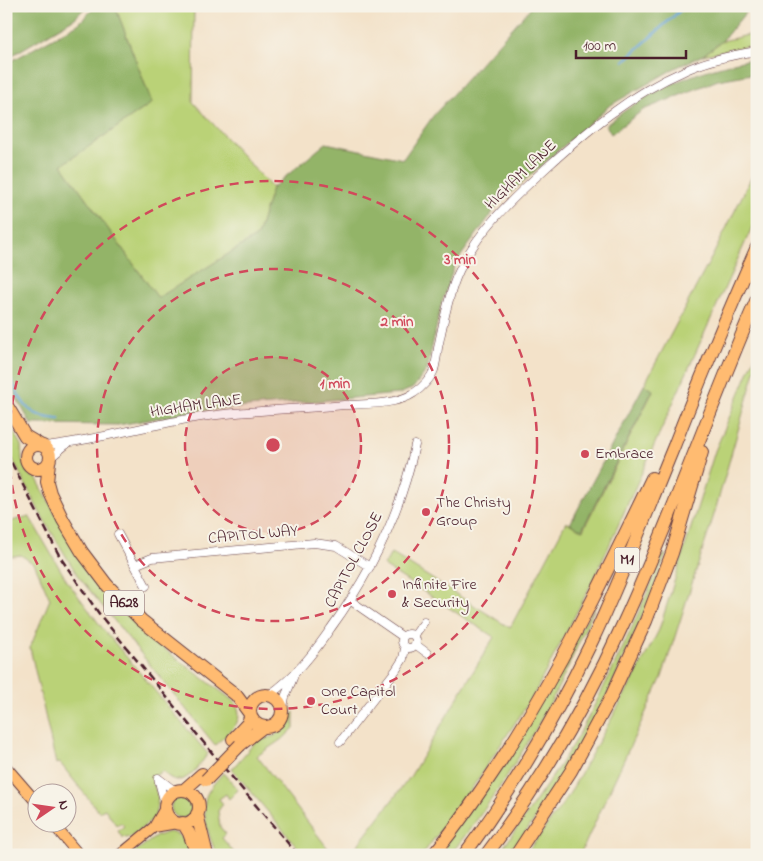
<svg xmlns="http://www.w3.org/2000/svg" width="763" height="861" font-family="'Indie Flower',sans-serif">
  <rect width="100%" height="100%" fill="#f7f3e8"/>
  <filter id="ink" filterUnits="userSpaceOnUse"><feTurbulence type="fractalNoise" baseFrequency=".02" numOctaves="2"/><feDisplacementMap in="SourceGraphic" scale="10" xChannelSelector="R" yChannelSelector="G"/><feConvolveMatrix kernelMatrix="1 2 1 2 8 2 1 2 1" color-interpolation-filters="sRGB"/></filter>
  <filter id="wash" filterUnits="userSpaceOnUse"><feTurbulence type="fractalNoise" baseFrequency=".0096" numOctaves="4" result="noise"/><feDisplacementMap in="SourceGraphic" scale="20" xChannelSelector="R" yChannelSelector="G"/><feGaussianBlur stdDeviation="1.12" result="paint"/><feColorMatrix in="noise" values="0 0 0 0 0 0 0 0 0 0 0 0 0 0 0 0 0 1.4 0 .05"/><feComposite in="paint" operator="in"/></filter>
  <g filter="url(#wash)">
    <rect width="100%" height="100%" fill="#f3e2c9"/>
    <path fill="#bad277" stroke="#827851" d="M115,6H191L194,8L193,102L272,188L257,236L158,298L62,165L152,103Z
      M757,33V44L703,55L722,41Z
      M757,166V216L595,577L533,696L468,794L422,855H350L410,777L494,637L384,566L391,553L510,628L566,522L583,530L653,391L644,385L714,253Z
      M757,352V364L713,518L662,677L580,855H525L567,798L633,680L659,630L715,451Z
      M6,419L21,445L22,460L27,473L37,479L72,545L114,603L168,652L235,702C247,722 229,732 215,745L78,576L40,513L6,446Z
      M29,516L67,581L103,629L208,754C200,763 188,785 173,779C169,778 165,774 163,771L152,777L158,798L155,817L134,835L127,838L122,837L118,831L124,826L121,823L116,825L105,809L99,812L60,763L56,764L30,648L50,599L35,565L21,555L6,557V520L9,522Z
      M663,555H666L651,596L608,693L564,772L538,815L509,855H498C530,809 564,763 590,714C617,662 641,609 663,555Z
      M597,603C580,639 565,676 546,711C518,761 486,810 450,855H436Z
      M294,712V728L285,737L257,756L333,855H304L232,769L256,741L274,736L286,727L291,715Z
      M223,773L238,790L229,799L226,794L219,799L223,804L218,811L220,827L226,834L222,838L236,855H217C209,837 203,819 205,800C207,790 217,780 223,773Z
      M171 807a11 11 0 1 1 22 0a11 11 0 1 1-22 0Z
      M168,832C182,833 187,842 191,855H130L157,836Z"/>
    <path fill="#93b468" stroke="#6e6a4a" d="M6,6H87L75,18L6,59Z
      M96,6H115L152,103L62,165L158,298L257,236L272,188L326,143L403,159L433,116L532,6H751L722,41L703,55L675,68L609,106L501,201L455,264L441,305L427,370L413,388L399,394L201,411L118,425L31,424L6,379V64L78,24Z
      M757,58V73L718,80L643,110L611,134L606,125C650,89 701,68 757,58Z
      M644,385L653,390L582,530L570,524Z"/>
    <g fill="none" stroke-linecap="round" stroke-linejoin="round">
      <path stroke="#5f9fd2" stroke-width="2.5" d="M624,61L685,6
        M6,369C21,398 22,417 59,419"/>
    </g>
  </g>
  <g filter="url(#ink)">
    <g fill="none" stroke-linecap="round" stroke-linejoin="round">
      <g stroke="#633c43" stroke-width="9">
        <path id="minor" d="M43,446C92,441 140,427 188,419C240,410 292,410 344,405C365,404 397,405 414,393C422,388 431,378 434,370C436,363 437,355 438,348C443,324 447,301 456,278C474,234 511,200 546,168C588,130 631,94 684,71C707,60 732,55 757,51
          M50,458L67,444
          M118,534L146,586
          M135,565L152,558L314,543L336,546L370,567
          M351,601L403,637
          M402 641a7 7 0 1 1 14 0a7 7 0 1 1-14 0Z
          M414,636L424,622
          M415,644L427,653
          M269,695C295,677 313,654 331,628C371,573 401,512 415,445
          M282,713L285,697L293,678
          M340,742L396,670L403,659L405,648
          M158,778L165,804
          M158,778L171,788L178,790"/>
      </g>
      <g stroke="#633c43" stroke-width="12">
        <path id="major" d="M6,767L38,804
          M53,824L79,855
          M154,827L177,823
          M120,855L154,827L165,808"/>
      </g>
      <g stroke="#633c43" stroke-width="14">
        <path id="highway" d="M6,404L25,436L40,445
          M26 457a12 12 0 1 1 24 0a12 12 0 1 1-24 0Z
          M49,462L47,482L50,493L63,520L82,552L107,585L141,620L236,695L250,714
          M250 711a16 16 0 1 1 32 0a16 16 0 1 1-32 0Z
          M233,739L248,723L250,717
          M240,745L263,727
          M184,790L202,774
          M165 807a17 17 0 1 1 34 0a17 17 0 1 1-34 0Z
          M197,814L207,855
          M183,823L189,833L197,855
          M433,855C458,825 480,792 502,759C560,670 606,574 652,478
          M464,855C514,788 556,716 592,641C622,578 647,511 674,446C700,379 728,313 757,247
          M486,855C540,784 586,706 623,624C672,518 710,406 757,299
          M516,855L571,771L611,697L646,621L672,553L702,452"/>
      </g>
      <use href="#minor" stroke="#fff" stroke-width="8"/>
      <use href="#major" stroke="#ffbb71" stroke-width="10"/>
      <use href="#highway" stroke="#ffbb71" stroke-width="12"/>
      <path stroke="#4a1f2b" stroke-width="2.5" stroke-dasharray="8 4" stroke-linecap="butt" d="M6,452L60,557L100,615L226,770L298,855"/>
      <g stroke="#633c43" stroke-width="14" stroke-linecap="butt">
        <path id="highway-bridge" d="M206,780L240,745"/>
      </g>
      <use href="#highway-bridge" stroke="#ffbb71" stroke-width="12"/>
    </g>
  </g>
  <circle cx="273" cy="445" r="88" fill="#d1495b" fill-opacity=".12"/>
  <g fill="none" stroke="#d1495b" stroke-width="2.5" stroke-dasharray="9 6">
    <circle cx="273" cy="445" r="88"/>
    <circle cx="273" cy="445" r="176"/>
    <circle cx="273" cy="445" r="264"/>
  </g>
  <g fill="#d1495b" stroke="#f7f3e8" stroke-width="2">
    <circle cx="585" cy="454" r="5"/>
    <circle cx="426" cy="512" r="5"/>
    <circle cx="392" cy="594" r="5"/>
    <circle cx="311" cy="701" r="5"/>
  </g>
  <g text-anchor="middle" dominant-baseline="central" stroke-width="4" stroke-linejoin="round" paint-order="stroke">
    <g fill="#f7f3e8" stroke="#7e5f64" stroke-width="1">
      <rect x="614.5" y="547.5" width="25" height="25" rx="4"/>
      <rect x="104" y="590.5" width="40" height="25" rx="4"/>
    </g>
    <g font-size="15" font-weight="bold" fill="#4a1f2b">
      <text x="627" y="560">M1</text>
      <text x="124" y="603">A628</text>
    </g>
    <g font-size="16" fill="#4a1f2b" stroke="#f7f3e8">
      <text transform="translate(521 175) rotate(-44)">HIGHAM LANE</text>
      <text transform="translate(196 406) rotate(-8)">HIGHAM LANE</text>
      <text transform="translate(253 535) rotate(-5)">CAPITOL WAY</text>
      <text transform="translate(354 560) rotate(-62)">CAPITOL CLOSE</text>
    </g>
    <g font-size="16" fill="#4a1f2b" stroke="#f7f3e8" text-anchor="start">
      <text x="595" y="454">Embrace</text>
      <text x="436" y="503">The Christy<tspan x="436" dy="18">Group</tspan></text>
      <text x="402" y="585">Infinite Fire<tspan x="402" dy="18">&amp; Security</tspan></text>
      <text x="321" y="692">One Capitol<tspan x="321" dy="18">Court</tspan></text>
    </g>
  </g>
  <circle cx="273" cy="445" r="8" fill="#d1495b" stroke="#f7f3e8" stroke-width="2.5"/>
  <g font-size="15" text-anchor="middle" font-weight="bold" fill="#d1495b" stroke="#f7f3e8" stroke-width="4" stroke-linejoin="round" paint-order="stroke">
    <text x="460" y="264">3 min</text>
    <text x="397" y="326">2 min</text>
    <text x="335" y="388">1 min</text>
  </g>
  <rect width="763" height="861" fill="none" stroke="#f7f3e8" stroke-width="25"/>
  <g transform="translate(52 808) rotate(77)"><circle r="24" fill="#f7f3e8" stroke="#b29e9c"/>
  <path d="M0-4L9 19L0 12L-9 19Z" fill="#d1495b"/>
  <text y="-8" font-size="14" font-weight="bold" text-anchor="middle" fill="#4a1f2b">N</text>
  </g>
  <path d="M576 50v8h110v-8" fill="none" stroke="#4a1f2b" stroke-width="2.5"/>
  <text x="583" y="50" font-size="15" fill="#4a1f2b" stroke="#f7f3e8" stroke-width="4" paint-order="stroke">100 m</text>
</svg>
